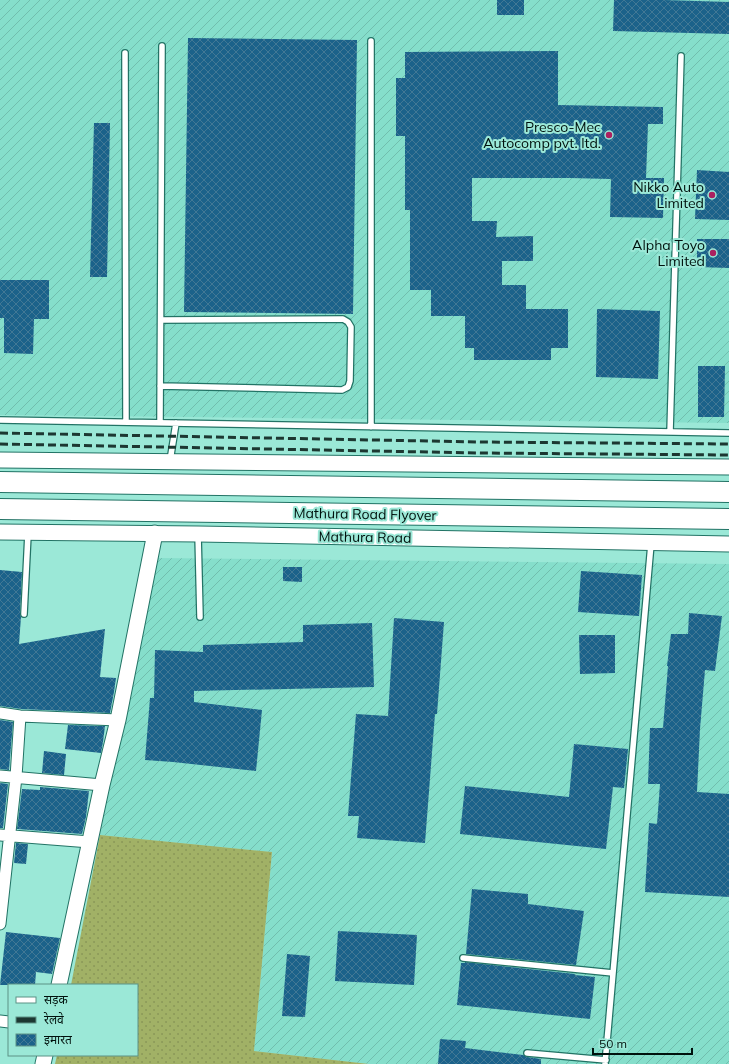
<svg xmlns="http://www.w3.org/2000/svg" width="729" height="1064" font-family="Mulish,'Noto Sans Devanagari',sans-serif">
  <defs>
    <pattern id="industrial-furrows" width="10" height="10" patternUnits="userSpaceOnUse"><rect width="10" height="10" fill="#85decb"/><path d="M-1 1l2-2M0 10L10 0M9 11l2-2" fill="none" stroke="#71bdad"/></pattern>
    <pattern id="grass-dots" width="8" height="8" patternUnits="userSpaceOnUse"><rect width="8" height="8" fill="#a1b166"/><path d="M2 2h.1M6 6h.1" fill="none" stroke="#899757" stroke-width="1.8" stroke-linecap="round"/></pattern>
    <pattern id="building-cross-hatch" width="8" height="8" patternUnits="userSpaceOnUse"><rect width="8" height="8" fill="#1b628a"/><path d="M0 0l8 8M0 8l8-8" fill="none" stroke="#417895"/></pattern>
  </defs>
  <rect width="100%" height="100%" fill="#9be8d7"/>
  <path fill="url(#industrial-furrows)" d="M0,0H729V423L0,415Z
    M157,558L729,564V1064H369L254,1051L272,852L100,835Z"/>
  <path fill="url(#grass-dots)" d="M100,835L272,852L254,1051L369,1064H55L57,1055H137V985H71Z"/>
  <path fill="url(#building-cross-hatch)" d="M497,0H524V15H497Z
    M614,0H664L729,2V34L613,31Z
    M188,38L357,40L353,314L184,312Z
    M558,51V105L663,107V124H648L646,178H664L663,218L610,217L611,179L570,178H472V221H497L496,237L533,236V261H502V285H526V309H568V348H551V360H474V348H465V316H431V290H410V210H405V136H396V78H405V52Z
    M94,123H110L107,277H90Z
    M697,170L729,172V220L695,219Z
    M697,239H729V268L697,267Z
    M0,280H49V319H34L33,354L4,353V318H0Z
    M597,309L660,311L658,379L596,377Z
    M698,366H725L724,417H698Z
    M283,567H302V582L283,581Z
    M0,570L22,572L20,614L21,617L19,644L105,629L100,677L116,678L114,692L110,713L21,709L0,706Z
    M581,571L642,575L639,616L578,612Z
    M689,613L722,616L715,671L705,670L700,729L697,792L729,794V897L645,892L649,823L657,824L660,784H648L650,728H663L668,666H667L671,634H688Z
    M394,618L444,622L437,714H435L425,843L357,838L359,816H348L356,714L388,716Z
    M372,623L374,687L194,691V702L262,710L256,771L173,762L145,760L150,698H154L155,650L203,652V645L303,642V625Z
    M579,635H615V673L580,674Z
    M0,720L13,722L9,770L0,769Z
    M68,725L105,726L103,742L101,753L65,749Z
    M574,744L628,749L624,788L613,787L606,849L460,834L465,786L569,797Z
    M44,751L66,754L64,775L42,773Z
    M0,783L8,784L3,828H0Z
    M40,787L89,791L86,817L82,834L17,829L22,789L40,790Z
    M16,843L28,844L26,864L14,863Z
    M472,889L528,894V904L584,911L576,965L466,954Z
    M338,931L417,935L414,985L335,981Z
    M6,932L60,938L52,974L36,972L35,985H0Z
    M287,954L310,956L305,1017L282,1016Z
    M465,962L575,974V975L595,977L590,1019L457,1005L461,963H465Z
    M440,1039L466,1041L465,1048L523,1055L527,1057L541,1059V1064H438Z"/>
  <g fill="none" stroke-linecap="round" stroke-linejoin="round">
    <g stroke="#227365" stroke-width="8">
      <path id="lane" d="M125,53L126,422
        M160,386L342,390L348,387L350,381L351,327L348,322L343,319L161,320
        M0,420L729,433
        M160,423L162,46
        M371,427V41
        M670,432L681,56
        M170,461L176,423
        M198,534L200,617
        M24,614L28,534
        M463,958L613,973
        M527,1053L606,1060
        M605,1064L651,544"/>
    </g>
    <g stroke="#227365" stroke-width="13">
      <path id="street" d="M0,713L20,716L118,720
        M0,776L102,785
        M0,835L90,842
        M0,924L16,777L20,716
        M0,1021L9,1022"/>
    </g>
    <g stroke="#227365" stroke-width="17">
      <path id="secondary" d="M0,460L729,467
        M0,532L198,534L729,544
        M59,985L102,785L118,720L155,533
        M43,1064L45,1055"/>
    </g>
    <g stroke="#227365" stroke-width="22">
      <path id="highway" d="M0,482L729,492
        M0,509L729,519"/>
    </g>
    <use href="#lane" stroke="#fff" stroke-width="5.5"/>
    <use href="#street" stroke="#fff" stroke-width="11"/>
    <use href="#secondary" stroke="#fff" stroke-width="15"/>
    <use href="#highway" stroke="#fff" stroke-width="20"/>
    <path stroke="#1c3731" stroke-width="3" stroke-dasharray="8 4" stroke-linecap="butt" d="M0,433L480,442L729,444
      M0,444L480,453L729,455"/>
  </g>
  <g fill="#ac2060" stroke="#9be8d7" stroke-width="1.5">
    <circle cx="609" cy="135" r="4"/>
    <circle cx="712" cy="195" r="4"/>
    <circle cx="713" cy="253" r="4"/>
  </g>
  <g text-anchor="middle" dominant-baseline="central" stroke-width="4" stroke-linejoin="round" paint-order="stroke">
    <g font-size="14" fill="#00110d" stroke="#9be8d7" text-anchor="end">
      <text x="601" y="127">Presco-Mec<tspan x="601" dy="16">Autocomp pvt. ltd.</tspan></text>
      <text x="704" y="187">Nikko Auto<tspan x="704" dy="16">Limited</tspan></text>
      <text x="705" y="245">Alpha Toyo<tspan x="705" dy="16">Limited</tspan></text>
    </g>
    <g font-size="14" fill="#00110d" stroke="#9be8d7">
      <text transform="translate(365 514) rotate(1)">Mathura Road Flyover</text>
      <text transform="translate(365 537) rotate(1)">Mathura Road</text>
    </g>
  </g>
  <rect x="8" y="984" width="130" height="72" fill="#9be8d7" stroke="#5d9286"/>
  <rect x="16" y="997" width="20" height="6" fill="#ffffff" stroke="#5d9286"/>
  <text x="44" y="1004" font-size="12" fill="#00110d">सड़क</text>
  <rect x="16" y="1017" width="20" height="6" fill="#1c3731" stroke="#5d9286"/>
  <text x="44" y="1024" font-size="12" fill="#00110d">रेलवे</text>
  <rect x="16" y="1034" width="20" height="12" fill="url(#building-cross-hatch)" stroke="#5d9286"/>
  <text x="44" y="1044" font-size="12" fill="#00110d">इमारत</text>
  <path d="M593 1048v6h99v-6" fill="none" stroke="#00110d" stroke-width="2"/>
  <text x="599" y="1048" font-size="12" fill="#00110d" stroke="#9be8d7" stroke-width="3" paint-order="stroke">50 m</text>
</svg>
